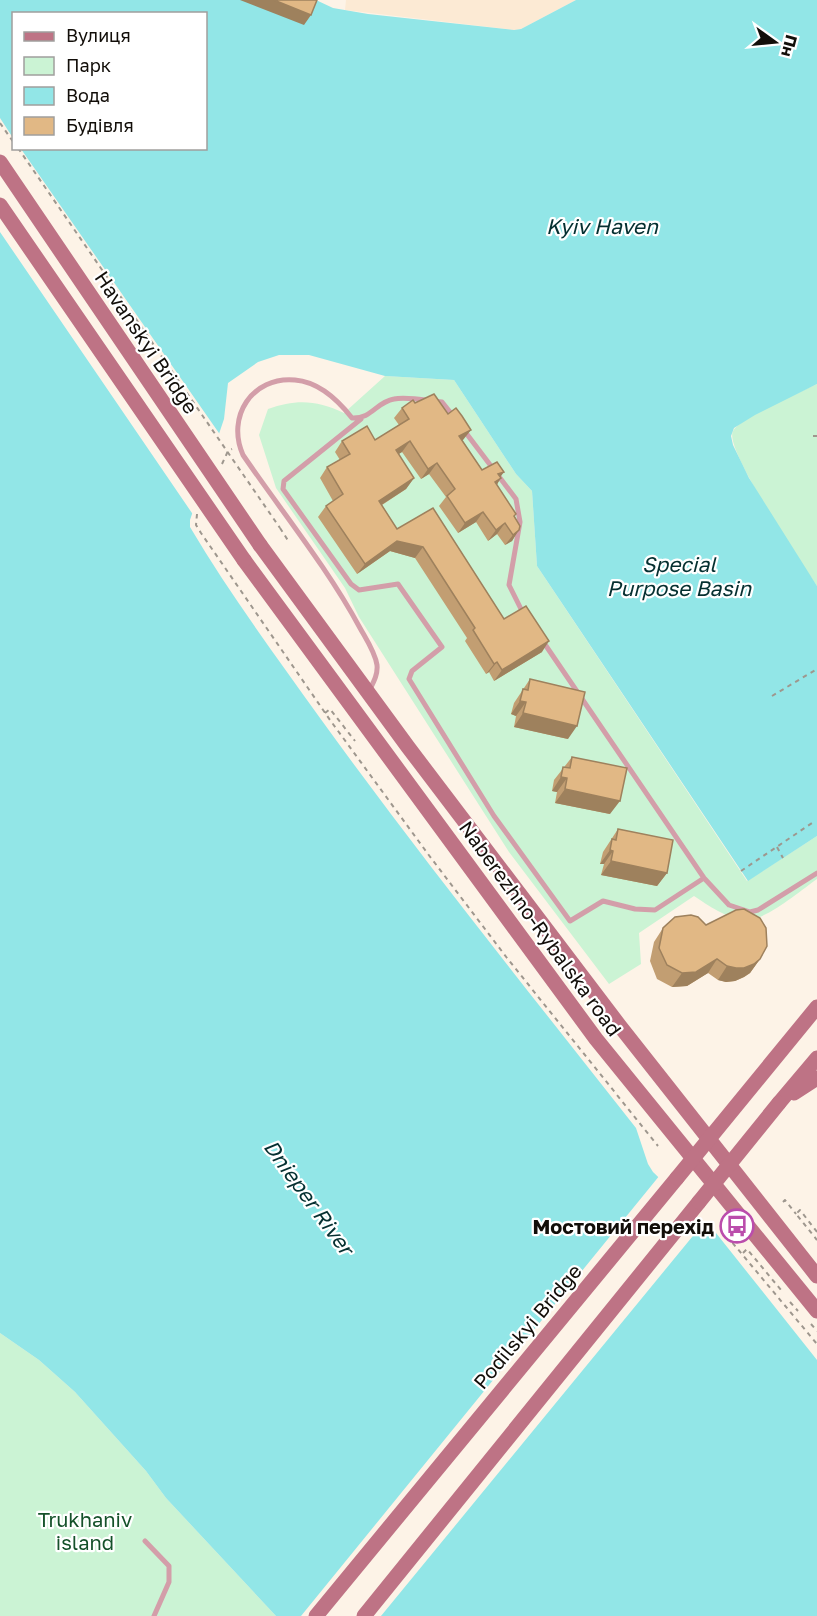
<svg xmlns="http://www.w3.org/2000/svg" width="817" height="1616" font-family="'Golos Text',sans-serif">
  <rect width="100%" height="100%" fill="#fdf3e7"/>
  <path fill="#fcead4" d="M346,0H576L521,29L514,30L345,10Z"/>
  <path fill="#cbf3d4" d="M385,376L454,380L516,474L532,491L537,566L747,881L817,836V879C800,891 764,922 745,920C726,918 709,906 694,896L639,933L641,964L609,984L509,852L359,617L345,588L276,488L259,435L268,409C296,399 317,400 344,413Z
    M817,384V586C803,565 723,448 733,431C741,417 801,392 817,384Z
    M0,1333L39,1360L75,1392L146,1471L166,1498L276,1616H0Z"/>
  <path fill="#92e6e7" fill-rule="evenodd" d="M0,0H316L333,8L368,14L514,30L521,29L576,0H817V384L755,415L734,428L731,436L733,445L749,478L817,586V836L748,881L537,566L532,491L516,474L454,380L385,376L309,355H279L258,362L228,383L224,419L190,520V527C229,593 275,655 320,718C421,858 529,992 636,1128L648,1164L653,1172L716,1233L817,1360V1616H276L166,1498L146,1471L75,1392L39,1360L0,1333ZM14,14H206V148H14Z"/>
  <path fill="#fdf3e7" d="M0,118L13,138L14,148L21,149L221,436L194,516L0,232Z
    M660,1175L706,1220L381,1616H301Z"/>
  <g fill="none" stroke-linecap="round" stroke-linejoin="round">
    <path stroke="#9e978e" stroke-width="2" stroke-dasharray="4.5 4.5" stroke-linecap="butt" d="M0,123L14,143
      M813,436H817
      M222,464L228,451L232,449
      M197,514L196,525L201,533L330,720L428,854L507,958L658,1146
      M280,528L289,542
      M772,696L817,669
      M325,713L330,709L355,741
      M777,847L783,858
      M741,871L815,821
      M783,1202L785,1200L796,1214
      M721,1229L817,1344
      M817,1232L800,1210L796,1214L817,1240
      M743,1253L747,1249L781,1290
      M790,1302L798,1311
      M811,1324L817,1331"/>
    <path stroke="#d39ea9" stroke-width="5" d="M361,419L284,481L283,489L351,584L359,590L398,584L442,647L412,671L409,679L494,816L570,921L603,901L635,909L655,910L704,878
      M463,429L516,499L520,522L509,585L523,613
      M542,640L704,878L729,905L750,912L758,910L817,873
      M369,691C373,683 378,675 377,665C375,652 366,639 360,628C327,567 282,512 243,455C226,417 252,376 295,380C319,382 338,400 352,418C372,419 376,402 394,399C407,396 429,401 442,402L454,417
      M145,1541L169,1566V1582L154,1616"/>
    <path stroke="#be7385" stroke-width="15" d="M260,545L408,747L619,1025L817,1276
      M244,560L596,1039L817,1311
      M794,1093L817,1078
      M779,1103L817,1058
      M316,1616L677,1178
      M364,1616L699,1202"/>
    <path stroke="#9e978e" stroke-width="2" stroke-dasharray="4.5 4.5" stroke-linecap="butt" d="M18,148L280,528"/>
    <path stroke="#be7385" stroke-width="15" d="M0,162L260,545
      M0,205L244,560
      M677,1178L817,1007
      M699,1202L779,1103"/>
  </g>
  <path fill="#c29e72" d="M415,403L463,441L482,470L500,477L497,485L514,517L520,526L512,541L505,545L497,534L488,541L476,522L458,533L439,506L446,497L429,474L421,479L402,452L398,454L414,478L406,489L382,505L397,529L433,508L504,619L542,652L494,681L489,672L486,674L465,641L467,638L415,558L390,551L357,574L318,517L326,506L333,501L320,478L327,467L340,460L335,452L342,441L375,440L399,425L394,418L402,408Z
    M530,679L568,739L514,727L516,716L511,714L514,703Z
    M572,757L610,814L555,803L557,792L552,791L554,780Z
    M618,829L667,873L657,886L601,875L604,864H600L603,852Z
    M706,925L760,959L750,973L744,977L735,981L726,982L718,980L708,973L687,986L672,987L657,979L650,961L654,942L663,928Z"/>
  <path fill="#9e815d" d="M240,0H274L311,15L304,25Z
    M471,430L463,440L452,446L459,436Z
    M410,441L402,452L388,461L396,450Z
    M437,463L429,474L421,479L428,469Z
    M504,472L498,480L501,478L494,489L487,493L498,474Z
    M414,478L406,489L372,511L379,501Z
    M483,512L476,522L458,533L465,523Z
    M505,523L497,534L488,541L496,530Z
    M519,530L512,541L505,545L513,535Z
    M397,541L423,547L415,558L390,551L357,574L365,564Z
    M549,641L542,652L494,681L502,670Z
    M497,662L489,672L486,674L494,664Z
    M520,701L526,702L516,716L511,714Z
    M523,713L577,726L568,739L514,727Z
    M561,777L567,778L557,792L552,791Z
    M565,789L620,801L610,814L555,803Z
    M610,850L613,851L604,864H600Z
    M611,861L667,873L657,886L601,875Z
    M717,959L708,973L687,986L672,987L682,973Z
    M760,959L750,973L744,977L735,981L726,982L718,980L727,966Z"/>
  <path fill="#e1b885" stroke="#9e815d" stroke-width="1.5" d="M274,0H317L311,15Z
    M434,394L448,414L456,408L462,416L471,430L459,436L482,470L497,462L504,472L498,474L501,478L495,482L516,514L514,516L520,526L519,530L513,535L505,523L496,530L483,512L465,523L447,496L455,489L437,463L428,469L410,441L396,450L414,478L379,501L397,529L433,508L504,619L526,606L549,641L502,670L497,662L494,664L473,630L475,628L423,547L397,541L365,564L326,506L343,494L327,467L350,454L342,441L367,426L375,440L409,419L402,408L413,400L415,403Z
    M530,679L585,692L577,726L523,713L526,702L520,701L523,689L528,690Z
    M572,757L627,768L620,801L565,789L567,778L561,777L563,767L570,768Z
    M618,829L673,840L667,873L611,861L613,851L610,850L612,839L616,840Z
    M744,909L760,918L766,928L767,946L760,959L754,964L744,968H736L727,966L717,959L696,972L682,973L667,965L659,948L663,928L675,917L691,915L698,917L706,925L736,910Z"/>
  <defs>
    <g id="bus-ring" transform="scale(1.725)"><circle r="9.5" fill="#fff" stroke="#bb4dac" stroke-width="1.5"/><path d="M-5-6H5V4H4V6H2V4H-2V6H-4V4H-5ZM-3.5-4V0h7V-4ZM-3.5 1.2v1.5H-2V1.2ZM2 1.2v1.5H3.5V1.2Z" fill="#bb4dac"/></g>
  </defs>
  <g fill-rule="evenodd">
    <use href="#bus-ring" x="737" y="1226"/>
  </g>
  <g text-anchor="middle" dominant-baseline="central" stroke-width="4.5" stroke-linejoin="round" paint-order="stroke">
    <g font-size="20" fill="#120e09" stroke="#fff">
      <text transform="translate(147 342) rotate(56)">Havanskyi Bridge</text>
      <text transform="translate(541 928) rotate(54)">Naberezhno-Rybalska road</text>
      <text transform="translate(527 1326) rotate(-50)">Podilskyi Bridge</text>
    </g>
    <g font-size="20" font-weight="bold" fill="#120e09" stroke="#fff" text-anchor="end">
      <text x="714" y="1226">Мостовий перехід</text>
    </g>
    <g font-size="20" fill="#15512a" stroke="#fff">
      <text x="85" y="1519">Trukhaniv<tspan x="85" dy="23">island</tspan></text>
    </g>
    <g font-size="21" font-style="italic" fill="#053031" stroke="#fff">
      <text x="602" y="226">Kyiv Haven</text>
      <text x="679" y="564">Special<tspan x="679" dy="24">Purpose Basin</tspan></text>
      <text transform="translate(309 1197) rotate(54)">Dnieper River</text>
    </g>
  </g>
  <rect x="12" y="12" width="195" height="138" fill="#ffffff" stroke="#a09f9d" stroke-width="1.5"/>
  <rect x="24" y="32" width="30" height="9" fill="#be7385" stroke="#a09f9d" stroke-width="1.5"/>
  <text x="66" y="42" font-size="18" fill="#120e09">Вулиця</text>
  <rect x="24" y="57" width="30" height="18" fill="#cbf3d4" stroke="#a09f9d" stroke-width="1.5"/>
  <text x="66" y="72" font-size="18" fill="#120e09">Парк</text>
  <rect x="24" y="87" width="30" height="18" fill="#92e6e7" stroke="#a09f9d" stroke-width="1.5"/>
  <text x="66" y="102" font-size="18" fill="#120e09">Вода</text>
  <rect x="24" y="117" width="30" height="18" fill="#e1b885" stroke="#a09f9d" stroke-width="1.5"/>
  <text x="66" y="132" font-size="18" fill="#120e09">Будівля</text>
  <g transform="translate(775 42) rotate(105)" stroke="#ffffff" stroke-width="4.5" paint-order="stroke">
  <path d="M0-4.5L10 22L0 15L-10 22Z" fill="#120e09"/>
  <text y="-9" font-size="16" font-weight="bold" text-anchor="middle" fill="#120e09">Пн</text>
  </g>
</svg>
